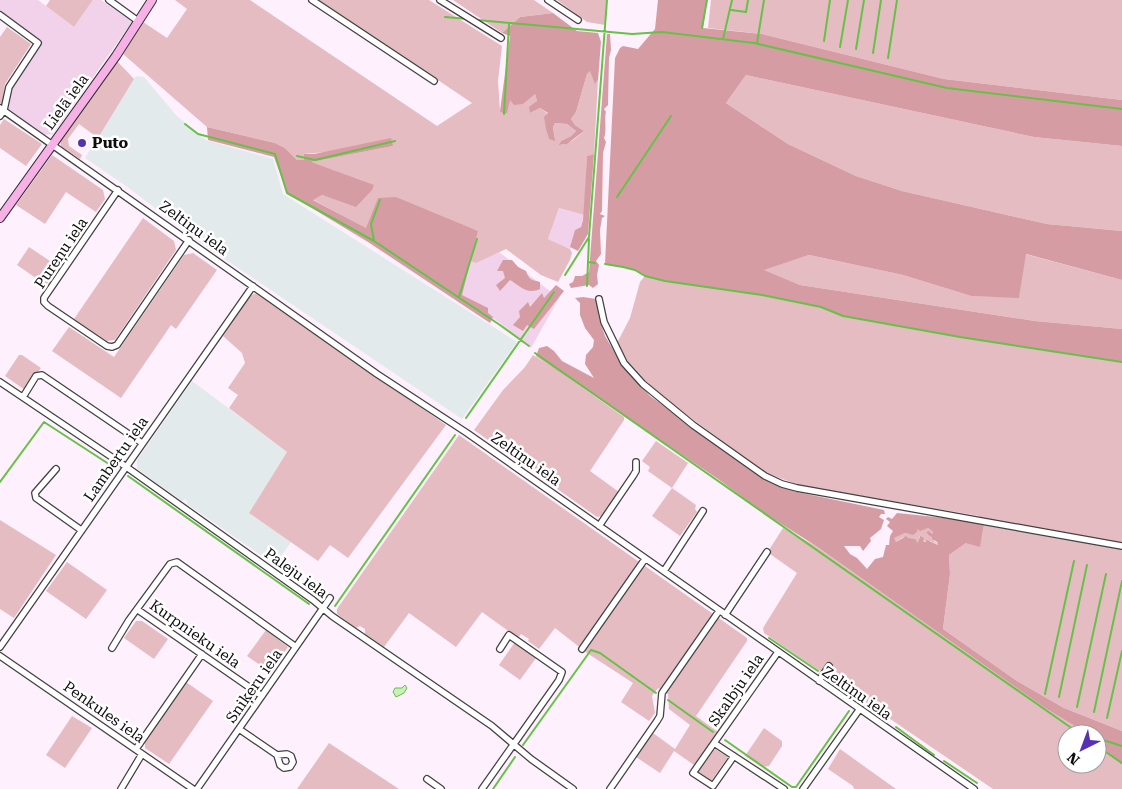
<svg xmlns="http://www.w3.org/2000/svg" width="1122" height="789" font-family="'Roboto Serif',serif">
  <rect width="100%" height="100%" fill="#fef0fc"/>
  <path fill="#e3eaec" d="M136,76L144,77L176,115L206,140L273,159L283,194L517,342L462,419L201,243L126,186L85,158Z
    M192,381L287,452L249,513L291,542L275,565L187,504L188,502L185,499L182,501L137,469V460Z"/>
  <path fill="#f2d2ea" d="M0,0H38L74,27L93,0H101L132,22L53,134L45,135L8,109L11,87L40,42L0,11Z
    M559,208L584,215L581,227L575,230L570,249L548,239Z
    M480,221L478,236L559,298L531,348L499,322L457,297Z"/>
  <path fill="#e6bcc3" d="M50,0H93L74,27L46,6Z
    M175,0H250L437,126L472,103L319,0H429L502,46L498,81L500,111L509,99L535,94L537,101L530,113L540,108L548,114L555,140L553,127L555,123L567,124L576,131L571,136L561,141L560,145C570,144 576,138 584,131L575,125L571,119L576,112L587,74L590,70L596,83L598,80L594,154L587,156L584,215L559,208L548,239L570,249L572,253L570,260L558,282L541,275L506,249L476,263L470,261L478,231L378,199L367,229L312,199L322,195L356,206L310,162L393,146L304,154V160H297L285,148L275,143L207,127L123,54L143,22L167,38L187,9Z
    M453,0H534L553,13L520,17L502,33Z
    M557,0H607L605,25L587,22Z
    M711,0H1122V100L944,79L762,34L708,28Z
    M7,27L31,44L5,84L2,105L0,103V37Z
    M117,61L134,79L98,138L79,124L68,139L69,146L82,155L80,159L61,146L60,138Z
    M746,75L1034,137L1122,146V231L1047,224L902,191L856,176L788,144L726,103Z
    M4,119L42,144L26,166L0,148V125Z
    M52,155L103,190L105,199L96,212L66,192L45,224L16,205Z
    M143,218L174,241L176,250L115,340L107,341L74,319Z
    M29,247L59,267L46,285L17,265Z
    M193,253L217,270L176,329L171,325L121,398L52,351L69,327L114,357L184,255Z
    M1025,254L1122,280V329L1035,321L800,285L763,270L809,255L903,275L971,296L1019,297Z
    M645,276L762,295L821,307L843,316L885,323L960,337L1122,362V731L1064,708L1017,681L943,629L950,574L949,555L966,543L983,525L979,516L799,485L766,473L657,393L627,360L617,343L630,318L640,282Z
    M256,293L262,295L446,425L348,558L330,545L318,561L249,513L287,452L229,408L238,395L228,388L245,363L242,353L223,336L250,296Z
    M19,355H22L41,368L25,390L5,376Z
    M533,355L556,369L624,417V420L590,471L619,492L602,516L597,517L474,430L503,390L525,367Z
    M459,435L747,638V641L696,716L718,732L694,765L674,751L660,773L636,757L653,733L675,749L690,725L669,709L668,694L658,688L652,696L655,713L649,721L621,702L633,683L587,653L555,628L539,649L528,641L529,639L521,634L518,638L482,612L456,647L409,613L384,647L365,634V629L360,626L356,628L337,614V609Z
    M656,441L688,463L672,488L696,505L695,509L697,512L680,536L652,516L672,488L648,471L650,467L642,461Z
    M0,520L56,555L14,618L0,609Z
    M783,528L816,546L1045,708L1078,728L1082,734H1067V764H1097V747L1122,765V789H993L764,633L763,628L797,573L770,554L771,552L769,550Z
    M928,528L933,532L932,534L926,532L928,535L933,537L934,541L939,545L930,541H922L919,536V543L903,537L896,542L893,538L905,533L910,534L916,529Z
    M67,562L107,590L86,619L46,591Z
    M136,621H142L168,639L154,659L124,638Z
    M266,630L288,647L270,672L247,656Z
    M515,642L536,658L520,680L499,665Z
    M186,682L213,701L169,764L145,748V742Z
    M72,716L92,728L65,768L46,755Z
    M764,728L782,741V746L769,766L762,767L745,756Z
    M329,743L399,789H297Z
    M715,749L728,757L711,781L698,772Z
    M840,749L896,789H854L853,786L828,769Z"/>
  <path fill="#d59da3" fill-rule="evenodd" d="M658,0H707L703,28L762,34L944,79L1122,100V146L1034,137L746,75L726,103L788,144L856,176L902,191L1047,224L1122,231V280L1026,254L1019,298L971,296L903,275L809,255L764,270L800,285L1035,321L1122,329V362L960,337L843,316L821,307L762,295L665,281L645,276L635,270L623,267L605,264L615,58L620,48L623,46L638,49L655,29Z
    M553,13L577,31L598,33L601,42L598,80L595,84L590,71L587,74L576,112L571,119L575,125L584,131L567,144L559,145L561,141L571,136L576,131L567,124L555,123L553,127L555,141L549,139L546,129L544,117L548,113L540,108L530,113L529,107L537,101L535,94L523,104L514,105L510,100L507,113L504,114L500,111L510,36L502,33L520,17Z
    M607,34H610L611,50L609,58L608,105L604,109L606,112C604,117 607,131 604,138L606,142L603,153L602,211L600,214L605,216L602,218L600,230L601,254L596,261L599,265L597,275L598,284L593,288L589,285L571,288L569,284L573,282L575,276H582L589,272Z
    M207,127L275,143L285,148L297,160H304V154H314L391,138L393,146L311,162L374,185L372,190L356,207L322,195L313,200L366,228L378,198L396,197L478,231L462,295L488,308V313L493,317L490,323L368,242L287,193L274,157L208,140Z
    M594,154L588,234L578,251L570,247L575,230L581,227L583,220L587,156Z
    M503,260H512L518,267L526,271C529,280 532,280 540,282V289C527,295 520,286 510,280L500,291L496,285L505,278L503,271H497Z
    M556,285L564,291L534,329L527,325L523,331L513,325L520,317L519,311L528,302L530,307L542,293L544,298Z
    M583,297L596,299L599,318L605,336L621,363L650,396L766,479L797,492L884,510L885,514H881L879,517L884,520L881,529L870,538L871,541L863,551L860,546H844L850,554L857,558L867,569L875,559L883,557L886,545H889L890,536L893,531L887,526L890,522L886,519L888,517L892,519L897,513L984,522L980,547L966,543L949,555L950,574L943,629L1017,681L1064,708L1122,731V765L1097,747V734H1082L1078,728L1045,708L816,546L758,509L718,479L536,356L539,348L547,346L554,351L562,361L594,378L585,364L586,355L593,347L594,340L585,328L580,315V303L575,298ZM928,528L933,532L932,534L929,531L926,532L928,535L932,537V539L937,542L938,545L927,540L925,542L923,541L924,538L920,536L918,543L915,539L908,538L906,536L896,542L894,538L905,533L913,535L917,532V529L920,531Z"/>
  <path fill="#c8f1b9" stroke="#65c246" d="M405,685L407,688L404,693L396,697L393,692L395,688H402Z"/>
  <g fill="none" stroke-linecap="round" stroke-linejoin="round">
    <path stroke="#65c246" stroke-width="2" d="M731,10L746,12L748,0
      M445,17L468,19
      M477,20L632,34L662,32L754,43L947,88L1122,109
      M702,28L707,0
      M723,39L732,0
      M824,41L830,0
      M757,43L764,0
      M840,47L848,0
      M856,49L864,0
      M873,53L881,0
      M888,58L897,0
      M504,114L509,24
      M185,124L198,134L275,154L287,193L374,241L500,325L529,346
      M297,156L315,160L395,141
      M617,197L671,116
      M374,241L371,224L380,200
      M588,262L595,263
      M605,264L623,267L635,270L645,276L665,281L762,295L821,307L843,316L960,337L1122,362
      M565,275L589,237L607,0
      M587,286L589,239
      M459,297L477,239
      M535,353L1080,734
      M466,418L554,292
      M128,476L309,604
      M0,482L44,422L115,468
      M335,606L455,435
      M769,638L818,671
      M831,680L885,720
      M1045,694L1074,561
      M1059,697L1087,565
      M668,700L713,732
      M1077,707L1106,574
      M1094,712L1122,581
      M1107,718L1122,651
      M896,727L934,755
      M1077,731L1086,734
      M1097,738L1122,746
      M725,740L792,787H796L849,711
      M523,745L591,650L600,653L656,693
      M1097,746L1122,763
      M944,761L977,783
      M493,789L515,757"/>
    <g stroke="#414141" stroke-width="8">
      <path id="street" d="M109,0L138,21
        M312,0L434,81
        M440,0L501,38
        M548,0L578,20
        M0,15L38,43L9,87L4,110L0,116
        M0,108L377,374L467,433L974,789
        M118,190L44,298V302L48,306L107,346L112,347L117,345L189,240
        M599,299L604,322L624,363L643,384L693,425L765,476L782,484L797,488L1122,546
        M0,382L125,466L313,600L332,616L492,726L531,759L573,789
        M23,397L36,376L42,375L142,443
        M56,469L35,493L36,498L81,530
        M599,526L633,476L636,471V462
        M664,571L703,511
        M138,610L262,696
        M725,615L767,552
        M0,647L253,286
        M112,648L129,620L170,564L177,562L296,647
        M582,649L645,559
        M778,652L714,743L784,789
        M0,656L193,789
        M819,681L829,666
        M239,729L277,755L280,765L284,768L290,767L293,762L291,756L287,754L277,755
        M714,743L693,773L713,786L734,756
        M136,749L202,654
        M427,779L441,789
        M121,789L142,754
        M197,789L330,598
        M482,789L559,680L562,672L509,635L500,649
        M610,789L657,721L660,716L662,693L719,611
        M803,789L859,710"/>
    </g>
    <g stroke="#303030" stroke-width="10">
      <path id="secondary" d="M0,218L116,56L152,0"/>
    </g>
    <use href="#street" stroke="#fff" stroke-width="5.5"/>
    <use href="#secondary" stroke="#f8b1e7" stroke-width="8"/>
  </g>
  <circle fill="#5831b3" stroke="#fff" stroke-width="2" cx="82" cy="143" r="5"/>
  <g text-anchor="middle" dominant-baseline="central" stroke-width="5" stroke-linejoin="round" paint-order="stroke">
    <g font-size="15" fill="#0e0e0e" stroke="#fff">
      <text transform="translate(66 102) rotate(-54)">Lielā iela</text>
      <text transform="translate(194 228) rotate(36)">Zeltiņu iela</text>
      <text transform="translate(61 253) rotate(-56)">Pureņu iela</text>
      <text transform="translate(116 459) rotate(-55)">Lambertu iela</text>
      <text transform="translate(526 459) rotate(35)">Zeltiņu iela</text>
      <text transform="translate(296 573) rotate(36)">Paleju iela</text>
      <text transform="translate(195 634) rotate(35)">Kurpnieku iela</text>
      <text transform="translate(254 686) rotate(-55)">Sniķeru iela</text>
      <text transform="translate(736 690) rotate(-55)">Skalbju iela</text>
      <text transform="translate(857 693) rotate(35)">Zeltiņu iela</text>
      <text transform="translate(104 712) rotate(35)">Penkules iela</text>
    </g>
    <g font-size="15" font-weight="bold" fill="#0e0e0e" stroke="#fff" text-anchor="start">
      <text x="92" y="143">Puto</text>
    </g>
  </g>
  <g transform="translate(1082 749) rotate(222)"><circle r="24" fill="#ffffff" stroke="#9f9f9f"/>
  <path d="M0-4L9 19L0 12L-9 19Z" fill="#5831b3"/>
  <text y="-8" font-size="14" font-weight="bold" text-anchor="middle" fill="#0e0e0e">N</text>
  </g>
</svg>
